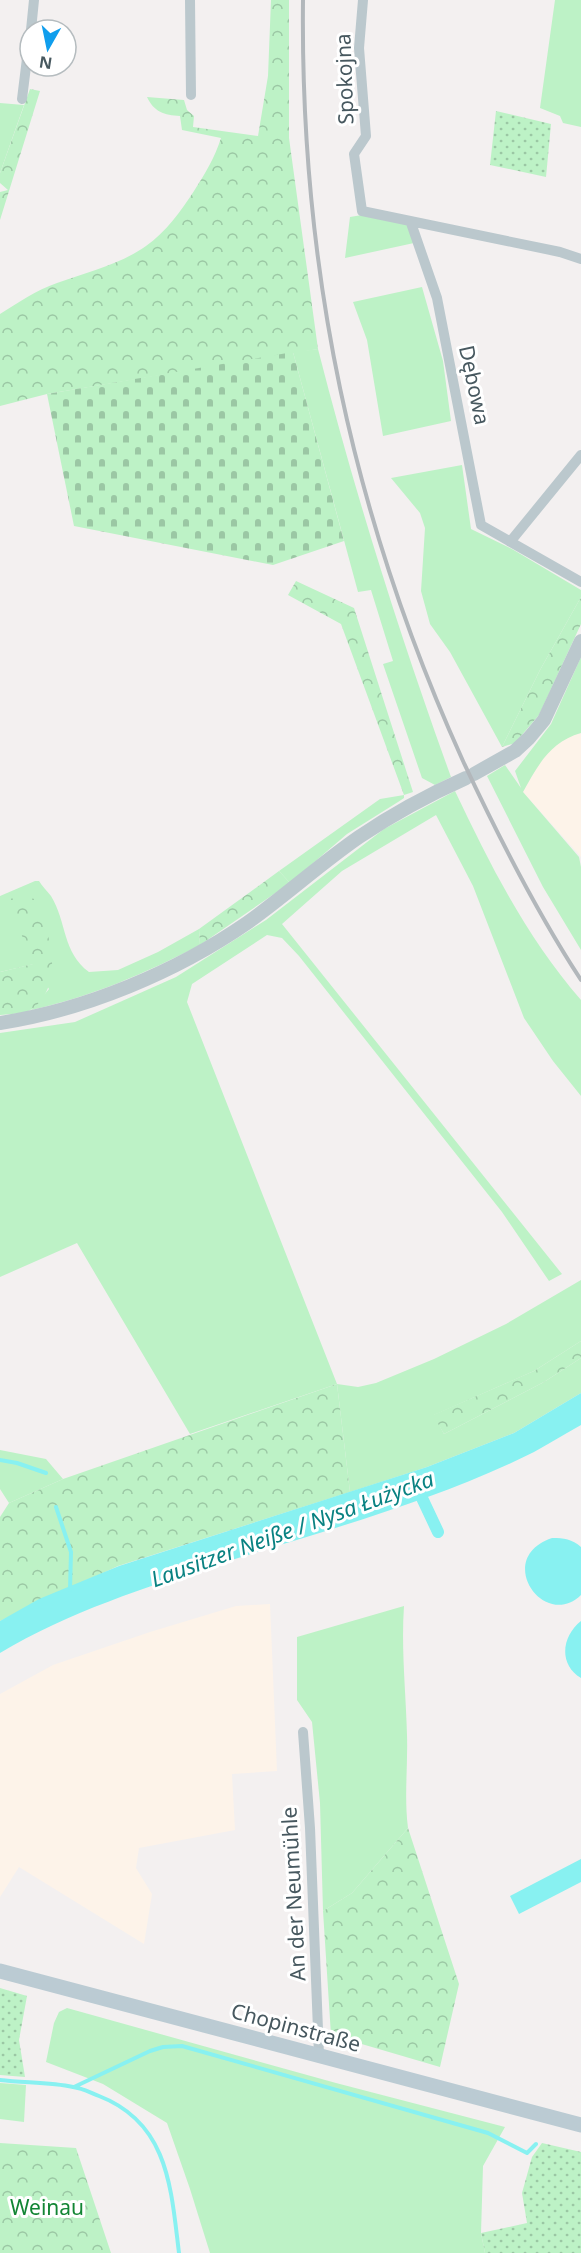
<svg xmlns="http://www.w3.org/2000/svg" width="581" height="2253" font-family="'Noto Sans',sans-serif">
  <defs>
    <pattern id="forest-crowns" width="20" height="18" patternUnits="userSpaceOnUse" patternTransform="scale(1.5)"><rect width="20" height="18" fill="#bdf2c6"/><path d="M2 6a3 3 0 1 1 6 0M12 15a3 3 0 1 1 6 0" fill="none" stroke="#9bc7a4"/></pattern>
    <pattern id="cemetery-stones" width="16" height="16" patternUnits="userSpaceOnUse" patternTransform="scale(1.5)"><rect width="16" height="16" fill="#bdf2c6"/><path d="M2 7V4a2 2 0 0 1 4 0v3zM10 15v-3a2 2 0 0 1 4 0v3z" fill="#9bc7a4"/></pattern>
    <pattern id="garden-dots" width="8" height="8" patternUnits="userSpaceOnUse" patternTransform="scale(1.5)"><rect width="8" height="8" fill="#bdf2c6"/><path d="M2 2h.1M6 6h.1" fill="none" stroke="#9bc7a4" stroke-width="1.8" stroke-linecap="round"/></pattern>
  </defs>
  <rect width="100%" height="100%" fill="#f3f0f0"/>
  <path fill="#fdf3e9" d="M581,733V857L523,792L541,760L553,747L570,736Z
    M270,1604L277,1771L232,1774L235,1830L139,1848L136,1868L152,1894L144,1944L19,1867L0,1897V1694L53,1665L150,1632L236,1606Z"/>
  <path fill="#bdf2c6" d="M555,0H581V127L563,123L560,116L540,108Z
    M0,103L24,105L0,173Z
    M362,215L409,225L414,243L345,258L350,217Z
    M422,287L443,361L451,421L383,436L367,340L353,302Z
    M318,349C355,494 400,636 451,777L435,785L422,778L383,664L393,661L371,590L358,592L293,352Z
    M462,465L471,529L512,549L581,590V597L540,670L502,747L450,652L430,624L421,591L425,528L420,513L391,478Z
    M581,657V733C550,742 538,765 523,792L579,857L581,867V950L543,887L487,776L505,765L521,788L515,771L551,724Z
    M455,791C490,865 527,938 581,1000V1096L553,1061L524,1018L473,886L436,815L342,871L282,924L562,1274L549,1281L502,1212L299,956L282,938L267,935L192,984L187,1002L337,1384L358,1387L376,1383L434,1359L506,1324L581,1280V1341L534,1371L434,1415L444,1434L544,1382L581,1358V1393L514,1433L427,1467L350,1492L337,1384L190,1434L77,1243L0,1277V1033L75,1022L176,977L266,920L384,829Z
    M404,795V798L398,802L347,834L290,883L279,871L380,799Z
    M35,881H39C42,886 47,891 51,896C67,922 62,952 89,972L118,970L158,952L199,929L200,945C146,973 91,997 31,1010L49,989L34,964L0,972V896Z
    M0,1450L46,1459L63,1479L9,1503L0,1489Z
    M404,1606C401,1649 406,1693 407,1735C408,1766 404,1797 408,1828L352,1893L323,1911L320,1803L312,1722L297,1700V1637Z
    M67,2008L336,2083L505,2127L483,2166L481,2233L485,2253H210L190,2189L167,2123L103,2084L46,2062L54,2023L59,2012Z
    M0,2083L26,2085L24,2122L0,2119Z"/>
  <path fill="url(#forest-crowns)" d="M271,0H289V138L318,349L47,394L0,406V314C18,303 36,290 57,283C87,272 119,265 146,246C166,232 181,211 194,191C205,174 215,157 221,138L182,130L180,116C164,115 154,112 147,97L184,100L187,110L194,116L193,127L258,136L268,76Z
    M30,89L40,91L0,220V192L8,190L0,183V173Z
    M296,581L354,608L413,792L404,795L341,624L288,595Z
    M581,597V624L539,715L515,743L502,747L540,670Z
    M279,871L290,883L200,945L199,929Z
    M23,894L34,899C50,930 66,984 32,1009C25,1014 9,1014 0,1015V972L33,964L8,900Z
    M581,1341V1358L544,1382L444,1434L433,1415L534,1371Z
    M337,1384L350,1492L118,1566L0,1621V1517L9,1503L63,1479Z
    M408,1828L459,1984L440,2067L331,2035L323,1911L352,1893Z
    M0,2143L76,2148L111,2253H0Z"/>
  <path fill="url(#cemetery-stones)" d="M293,352L344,541L273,565L74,526L47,394Z"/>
  <path fill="url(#garden-dots)" d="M496,111L551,124L546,177L490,165Z
    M0,1988L27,1996L19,2040L25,2077L0,2075Z
    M542,2143L581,2152V2253H485L481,2233L527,2223L522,2193L532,2157Z"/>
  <path fill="#88f1f1" d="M581,1393V1425C565,1434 550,1443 534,1452C436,1501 326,1530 222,1563C146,1587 69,1612 0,1653V1621L39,1599L119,1566L427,1467L514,1433Z
    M552,1538C564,1538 572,1539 581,1547V1595C544,1631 493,1558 552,1538Z
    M581,1621V1678C558,1664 562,1636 581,1621Z
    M581,1859V1882L519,1914L510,1896Z"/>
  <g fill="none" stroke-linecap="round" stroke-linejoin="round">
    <path stroke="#88f1f1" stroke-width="4" d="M0,1460L17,1463L46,1473
      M56,1507L71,1552L70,1590
      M0,2080C24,2083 50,2082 73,2087C82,2088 91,2093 99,2096C169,2123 171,2189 179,2253
      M74,2087L150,2051L163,2047L182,2046L488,2133L527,2153L536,2144"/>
    <path stroke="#88f1f1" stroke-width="12" d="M422,1498L438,1532"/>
    <path stroke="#bbc8cd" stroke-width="10" d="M190,0L191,95
      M363,0L359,48L366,136L354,154L362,211L560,252L581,259
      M31,30L34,0
      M22,99L30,34
      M411,223L437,298L481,525L581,582
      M510,542L581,455
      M303,1732L310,1828L319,2055"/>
    <path stroke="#bbc8cd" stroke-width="14" d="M474,774L515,751L529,738L544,720L581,641
      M0,1023C85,1010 176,972 247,923C285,896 320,864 359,837C393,814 428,795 466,778"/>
    <path stroke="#bbcbd3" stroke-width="15" d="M0,1971L581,2125"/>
    <path stroke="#b2b7bb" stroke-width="4" d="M303,0C300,268 352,516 463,761C498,836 536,911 581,980"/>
  </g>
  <g text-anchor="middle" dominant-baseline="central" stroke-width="6" stroke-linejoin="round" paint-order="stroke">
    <g font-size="21" fill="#47585f" stroke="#fff">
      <text transform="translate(344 79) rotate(-92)">Spokojna</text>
      <text transform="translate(475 385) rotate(78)">Dębowa</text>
      <text transform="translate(293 1894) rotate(-93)">An der Neumühle</text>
      <text transform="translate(296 2027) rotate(15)">Chopinstraße</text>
    </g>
    <g font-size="21" fill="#128534" stroke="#fff">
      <text x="47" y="2207">Weinau</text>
    </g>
    <g font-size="22" font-style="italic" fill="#098282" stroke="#fff">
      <text transform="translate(292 1528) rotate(-20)">Lausitzer Neiße / Nysa Łużycka</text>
    </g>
  </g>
  <g transform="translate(48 48) rotate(189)"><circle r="28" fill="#ffffff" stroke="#b5bcbf" stroke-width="1.5"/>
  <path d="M0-4.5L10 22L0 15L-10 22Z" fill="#109eed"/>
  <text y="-9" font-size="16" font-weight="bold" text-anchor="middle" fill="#47585f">N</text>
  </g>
</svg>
